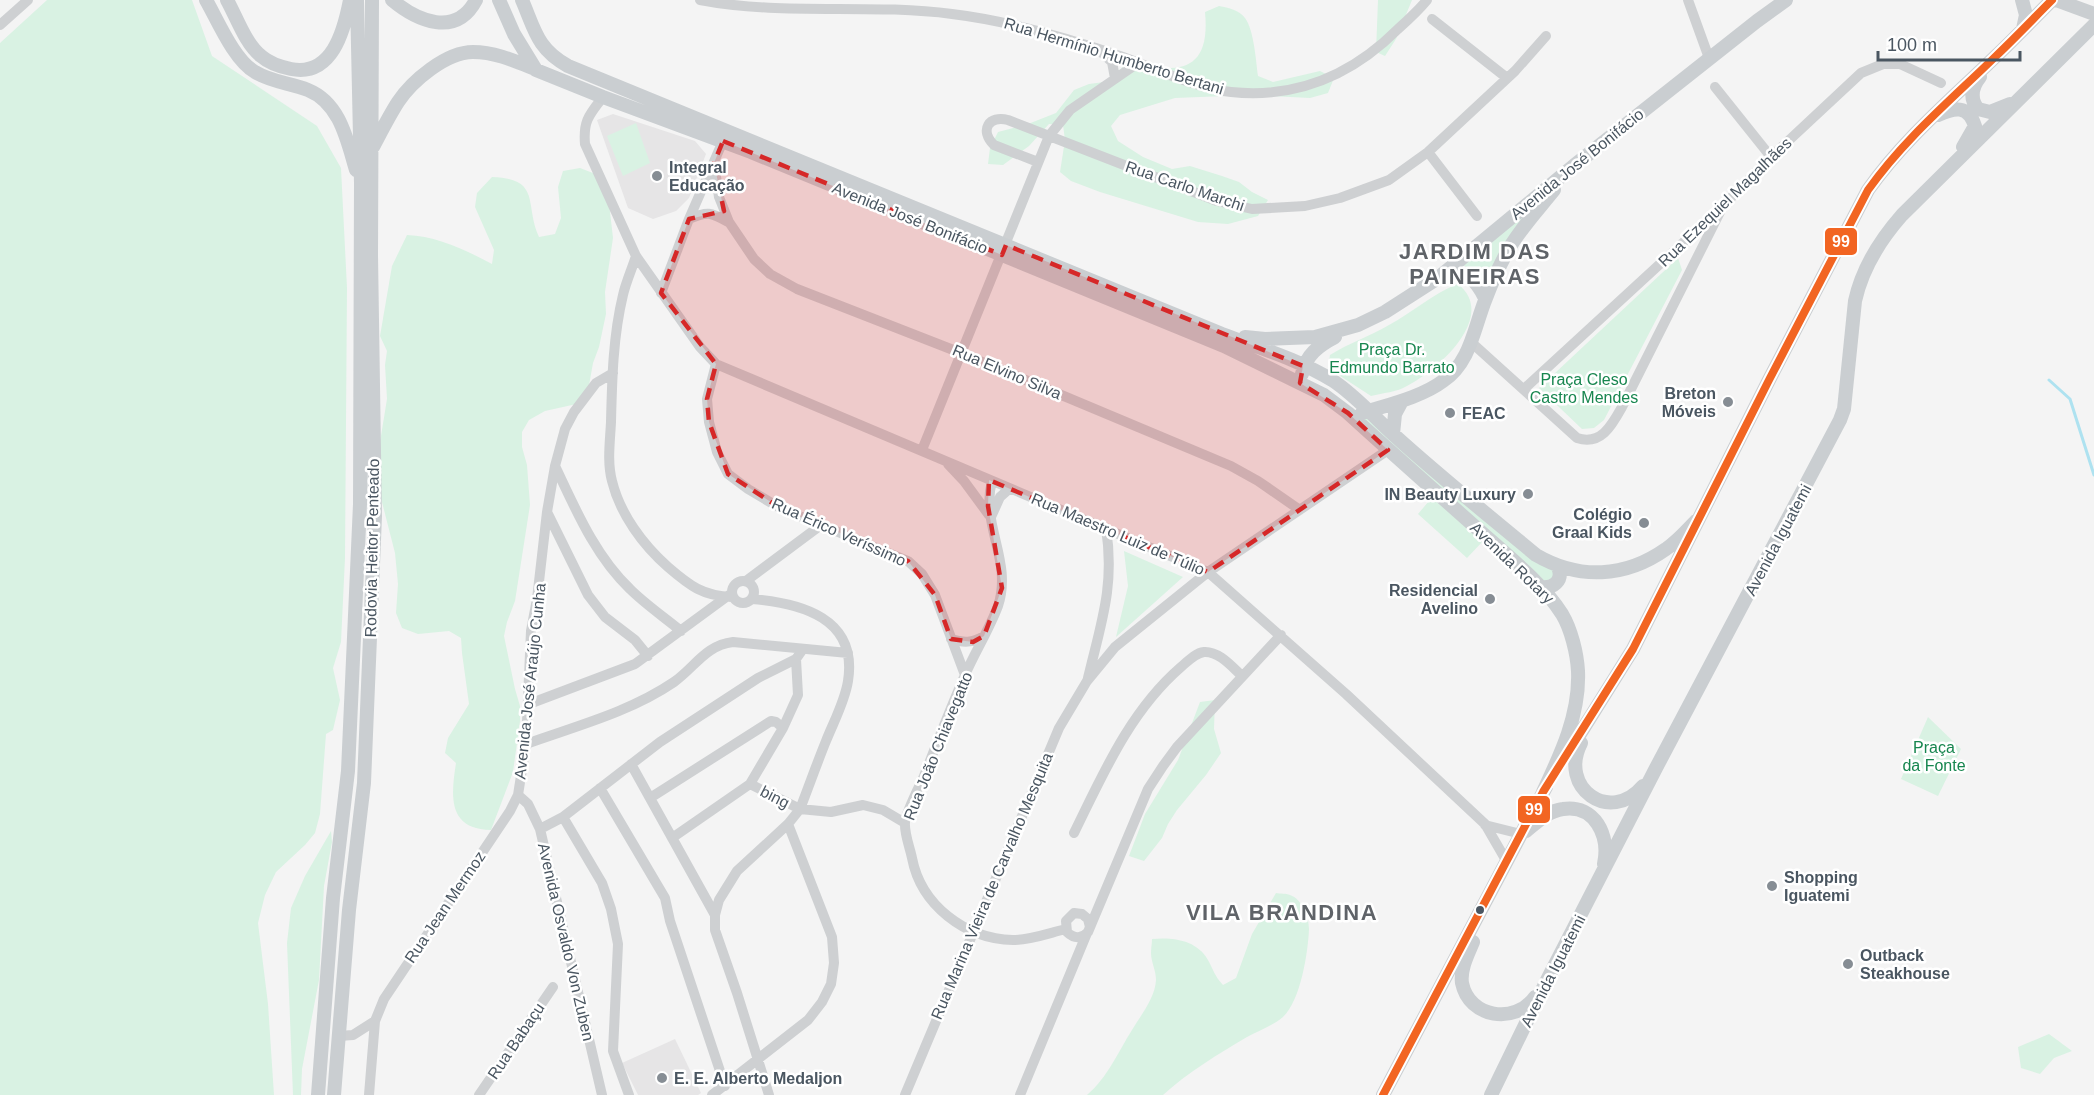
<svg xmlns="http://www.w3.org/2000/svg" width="2094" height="1095" font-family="Helvetica,sans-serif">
  <rect width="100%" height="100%" fill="#f4f4f4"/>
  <path fill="#e6e5e6" d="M613,114L695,141L706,154L689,198L676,211L653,219L628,208L597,120Z
    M675,1039L701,1093L698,1095H638L622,1063Z"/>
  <path fill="#d9f2e3" d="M47,0H192L212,56L317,126L341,168L347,288L345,558L341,642L333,668L340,700L333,730L326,734L320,814L315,833L305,845L276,872L265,895L258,923L268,1004L274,1095H0V43Z
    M1378,0H1412L1396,39L1385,56L1376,52Z
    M1219,6C1229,8 1239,10 1245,18C1254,30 1256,61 1258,76L1273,82L1320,71L1334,78L1328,93L1310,98L1251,95L1175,98L1120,115L1111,126L1118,141L1143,157L1172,169L1190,166L1222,176L1239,182L1252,192L1268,200L1258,216L1228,224L1198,222L1100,192L1071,181L1060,172L1065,140L1063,125L1049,124L1029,146L1003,165L988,164L990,148L998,132L1028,124L1056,113L1074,90L1089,84L1104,82L1128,63C1176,73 1211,75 1205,12Z
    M636,123L650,163L623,176L607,136Z
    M580,168L598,175L609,203L613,238L605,292L606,314L599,347L593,363L588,391L581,403L545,411L529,420L522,432V447L527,465L530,505L515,601L507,622L504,636L515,689L520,706V721L513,772L491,830C447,829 451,795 456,763L445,753L448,738L469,704L462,653L461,638L449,631L418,634L402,628L396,613L398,584L395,553L372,463L380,442L387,399L385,365L387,351L380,336L392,266L407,235C436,236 466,250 492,264L494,250L475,207L477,193L492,177C542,179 524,204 539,237L555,234L561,218L558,187L563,171Z
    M1541,199L1486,285L1472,269L1462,265Z
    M1678,258L1682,270L1604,420L1594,428L1582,429L1539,388Z
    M1458,284C1499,317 1436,371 1407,386C1397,392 1383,393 1371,396L1328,368L1330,355C1349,343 1370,336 1389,325C1413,312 1432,294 1458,284Z
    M1371,416L1558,573L1547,585L1361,420Z
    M1434,495L1484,540L1467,558L1418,514Z
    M1124,551L1183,577L1116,637L1128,586Z
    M1215,700L1214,729L1221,753L1206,775L1177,810L1168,824L1162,838L1144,861L1129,856L1145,814L1178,760L1200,702Z
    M1928,717L1961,749L1938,796L1901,779Z
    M331,831L332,842L324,886L319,980L302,1069L301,1095H293L287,943L291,908L305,876Z
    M1276,893C1280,894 1286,893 1290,895C1302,899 1309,917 1309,929C1308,952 1301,1000 1283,1017C1274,1025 1258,1031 1247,1037C1218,1054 1187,1073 1163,1095H1087C1108,1077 1118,1052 1132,1030C1141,1015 1155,998 1156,980C1156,970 1151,962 1151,953C1151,948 1152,943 1152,939C1173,937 1197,940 1208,960C1214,971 1214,975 1223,985L1236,978L1252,934Z
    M2049,1034L2072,1051L2054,1058L2040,1074L2021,1068L2018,1047Z"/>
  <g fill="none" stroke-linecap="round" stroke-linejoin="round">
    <path stroke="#aee2f0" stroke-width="3" d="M2049,380L2070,399L2094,475"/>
    <path stroke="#ced0d2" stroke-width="10" d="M700,0C784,16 868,3 952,14C1010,21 1068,38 1123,57C1156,69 1196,88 1231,92C1298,99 1352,75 1398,29C1408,20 1418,11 1427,0
      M1688,0L1709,58
      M1432,19L1507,78
      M0,25L28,0
      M1101,52L1112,62L1115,78
      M1715,87L1771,157
      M603,97C589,115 583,121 585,144L636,256L700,347L716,364L1208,572L1346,694L1485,824L1507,862
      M1428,152L1477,216
      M1038,162L994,145C979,130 989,115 1008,120L1217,201L1252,209L1305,206L1340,198L1389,180L1428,152L1515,71L1546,36
      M714,163L719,197L729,222L754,259L770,274L797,289L961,353L1231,466L1258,481L1300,510
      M689,219C707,211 711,212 728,222
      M636,256C632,269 626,282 623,295C613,336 612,380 611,422C610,442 607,462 612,481C620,514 643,545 668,567C690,586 703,596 732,597
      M661,293L689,219L723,141
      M1472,343L1577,438C1601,446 1612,425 1622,407L1720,212
      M716,364L707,399L709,422L717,452L728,474L748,489L780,508L908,561L922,574L935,595L965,675
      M1524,389L1723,206L1771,157L1861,73L1883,64H1900L1941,83
      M922,450L1049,136L1070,110L1138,63
      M948,464L964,481L989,515
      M555,466C575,508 595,556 630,589C645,604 664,617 681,631
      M992,481C980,524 1013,561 998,606C989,630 975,652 965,675C950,709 937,743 924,776C919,787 906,812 905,822C904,833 910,848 912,858C921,905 965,939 1013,940C1031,940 1049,933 1066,929
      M547,512L588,595L605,617L635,640L648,656
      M991,517L1000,497L1009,489
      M732 592a11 11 0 1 1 22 0a11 11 0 1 1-22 0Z
      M746,581L821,525
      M752,599C801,603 858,618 848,681C845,701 834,721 826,741C817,763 809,786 800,809L788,824L737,871L719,900L715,915V930L737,993L769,1095
      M951,639C964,643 972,643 984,636
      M1088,678C1101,623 1115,586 1106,528
      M529,704L635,664L729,595
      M526,744C576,726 630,712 674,682C695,667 706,645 733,642L848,653
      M631,764L715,915
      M750,784L800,809L831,812L863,805L883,810L905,823
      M600,788L665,898L670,921L725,1086
      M518,795L528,804L540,829L602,1095
      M650,798L771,721L776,722L783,728
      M563,817L602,883L611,909L618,944L613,1051L629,1095
      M1485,825L1521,834
      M540,829L563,817L660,742L758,678L796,659L803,649
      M1074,833C1103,774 1130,711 1181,667C1187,662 1195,653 1204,652C1219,651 1232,667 1242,676
      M672,838L750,784L783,728L798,695L796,659
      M1090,927L1088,919L1082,914L1074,913L1066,921L1067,932C1074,939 1082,939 1088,932L1148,789L1163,766L1177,747L1281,635
      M339,1036L353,1035L375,1021
      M369,1095L375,1021L384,999L510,811L518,795L526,744L531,631L537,599L547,512L555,466L565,429L574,412L596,383L613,373
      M479,1095L553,987
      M712,1095L808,1020L822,1002L831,984L834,963L832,937L788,824
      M905,1095L1059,728L1087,681L1115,647L1208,572L1388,450
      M1020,1095L1087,933"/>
    <path stroke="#caced1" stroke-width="14" d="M206,0C218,21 234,60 255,72C271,82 290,83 308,90C340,103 347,140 356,170
      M227,0C237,18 245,43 261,56C269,63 281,67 291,69C332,77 344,31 350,0
      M392,0C417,21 456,38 476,0
      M499,0L514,34L536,70L603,97L751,152L1224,346L1324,395L1348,413C1392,453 1437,493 1481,532C1508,556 1543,584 1562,614C1571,629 1577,653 1578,671C1580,714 1561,754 1543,792
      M522,0C535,30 537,49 568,66L1222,334C1259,348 1298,359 1332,380C1355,395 1373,416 1393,434C1439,476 1488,515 1536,555C1579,580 1625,578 1666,549C1678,541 1687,530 1697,520
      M2022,0L2026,15L2023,29
      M2056,0L2094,14
      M1980,77C1972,87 1969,98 1978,109L1990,112L2010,104
      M1938,115C1954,108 1968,104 1975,126L1963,147
      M373,147C381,132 389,116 398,102C412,81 446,52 473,52C495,52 515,61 535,69
      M1447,271C1469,275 1475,278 1485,298
      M1245,337L1265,339L1315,337L1358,325L1385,312L1438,278L1576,164L1757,21L1786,0
      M1302,374C1306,355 1318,346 1335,337
      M1362,413C1387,405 1422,397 1443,381C1471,362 1474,327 1486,298C1492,282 1499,267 1507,252C1519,230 1538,210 1554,190
      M1393,434L1395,414L1402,401
      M1540,587C1553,589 1564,581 1558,567
      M1581,743C1558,788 1610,825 1643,786
      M1568,753L1633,649L1769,380L1868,190C1905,138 1951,100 1996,56C2015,38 2033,19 2052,0
      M1526,831C1537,822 1548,811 1563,809C1595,804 1610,836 1604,864
      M1473,942C1468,954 1460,969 1462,983C1469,1018 1515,1025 1535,997
      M318,1095L333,898L348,771L360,504L361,183L357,0
      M334,1095L349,910L364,783L375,516L371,255L372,0
      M1383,1095L1546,787
      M1491,1095L1546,982L1656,768L1840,420L1844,409L1855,301C1862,269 1880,240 1902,215L2094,25"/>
    <g stroke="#fff" stroke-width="12">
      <path id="bus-1" d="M1383,1095L1543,792L1633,649L1769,380L1868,190C1905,138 1951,100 1996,56C2015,38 2033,19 2052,0"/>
    </g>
    <use href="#bus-1" stroke="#f26522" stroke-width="8"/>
  </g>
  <path fill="#d62828" fill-opacity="0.2" stroke="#d62828" stroke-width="4.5" stroke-dasharray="12 8" stroke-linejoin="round" d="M723,141L1002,255L1006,245L1303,366L1300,383L1348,413L1388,450L1208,572L989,480L988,506L1002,588L984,636L973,642L951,639L935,595L908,561L780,508L728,474L709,422L707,399L716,364L661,293L689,219L724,211L714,163Z"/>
  <g fill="#868d94" stroke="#fff" stroke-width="2">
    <circle cx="657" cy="176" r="6"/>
    <circle cx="1728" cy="402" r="6"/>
    <circle cx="1450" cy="413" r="6"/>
    <circle cx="1528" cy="494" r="6"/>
    <circle cx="1644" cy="523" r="6"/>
    <circle cx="1490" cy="599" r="6"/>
    <circle cx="1772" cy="886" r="6"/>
    <circle cx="1848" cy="964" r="6"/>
    <circle cx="662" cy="1078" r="6"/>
  </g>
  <circle fill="#4a5661" stroke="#fff" stroke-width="2" cx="1480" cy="910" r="5"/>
  <g text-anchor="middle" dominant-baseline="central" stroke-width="5" stroke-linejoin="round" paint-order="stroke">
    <g font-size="16" fill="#4a5661" stroke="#fff">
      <text transform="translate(1114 56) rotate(17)">Rua Hermínio Humberto Bertani</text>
      <text transform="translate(1577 164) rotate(-39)">Avenida José Bonifácio</text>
      <text transform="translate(1185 186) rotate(19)">Rua Carlo Marchi</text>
      <text transform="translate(1725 202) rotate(-44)">Rua Ezequiel Magalhães</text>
      <text transform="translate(910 218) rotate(22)">Avenida José Bonifácio</text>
      <text transform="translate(1007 372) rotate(23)">Rua Elvino Silva</text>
      <text transform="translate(839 532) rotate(24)">Rua Érico Veríssimo</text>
      <text transform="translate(1118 534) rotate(23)">Rua Maestro Luiz de Túlio</text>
      <text transform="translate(1778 540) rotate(-62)">Avenida Iguatemi</text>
      <text transform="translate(372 548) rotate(-89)">Rodovia Heitor Penteado</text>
      <text transform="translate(1512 563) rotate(44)">Avenida Rotary</text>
      <text transform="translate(530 681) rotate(-84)">Avenida José Araújo Cunha</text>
      <text transform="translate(938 746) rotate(-68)">Rua João Chiavegatto</text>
      <text transform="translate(775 797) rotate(27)">bing</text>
      <text transform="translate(992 886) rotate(-67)">Rua Marina Vieira de Carvalho Mesquita</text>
      <text transform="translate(445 907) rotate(-56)">Rua Jean Mermoz</text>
      <text transform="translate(566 942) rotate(77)">Avenida Osvaldo Von Zuben</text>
      <text transform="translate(1553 971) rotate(-63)">Avenida Iguatemi</text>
      <text transform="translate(516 1041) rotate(-56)">Rua Babaçu</text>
    </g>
    <g font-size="16" font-weight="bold" fill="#4a5661" stroke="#fff" text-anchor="start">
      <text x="669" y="167">Integral<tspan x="669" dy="18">Educação</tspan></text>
      <text x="1716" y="393" text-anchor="end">Breton<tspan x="1716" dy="18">Móveis</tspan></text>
      <text x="1462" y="413">FEAC</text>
      <text x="1516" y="494" text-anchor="end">IN Beauty Luxury</text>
      <text x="1632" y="514" text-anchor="end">Colégio<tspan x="1632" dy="18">Graal Kids</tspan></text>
      <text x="1478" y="590" text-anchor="end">Residencial<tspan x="1478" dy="18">Avelino</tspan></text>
      <text x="1784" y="877">Shopping<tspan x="1784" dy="18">Iguatemi</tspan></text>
      <text x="1860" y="955">Outback<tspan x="1860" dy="18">Steakhouse</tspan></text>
      <text x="674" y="1078">E. E. Alberto Medaljon</text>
    </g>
    <g font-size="16" fill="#17864f" stroke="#fff">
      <text x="1392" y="349">Praça Dr.<tspan x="1392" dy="18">Edmundo Barrato</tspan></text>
      <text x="1584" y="379">Praça Cleso<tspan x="1584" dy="18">Castro Mendes</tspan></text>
      <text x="1934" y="747">Praça<tspan x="1934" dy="18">da Fonte</tspan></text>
    </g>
    <g font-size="22" font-weight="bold" letter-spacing="1.5" fill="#5f6368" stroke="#fff">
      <text x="1475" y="251">JARDIM DAS<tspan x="1475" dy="25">PAINEIRAS</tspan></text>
      <text x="1282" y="912">VILA BRANDINA</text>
    </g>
  </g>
  <g stroke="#fff" stroke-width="2">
    <rect x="1824" y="227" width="34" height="29" rx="6" fill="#f26522"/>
    <rect x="1517" y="795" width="34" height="29" rx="6" fill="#f26522"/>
  </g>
  <g font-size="16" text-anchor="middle" font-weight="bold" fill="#fff">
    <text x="1841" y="247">99</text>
    <text x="1534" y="815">99</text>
  </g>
  <path d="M1878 51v9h142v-9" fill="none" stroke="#4a5661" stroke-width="3"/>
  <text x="1887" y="51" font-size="18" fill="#4a5661" stroke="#ffffff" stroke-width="4.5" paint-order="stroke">100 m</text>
</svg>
